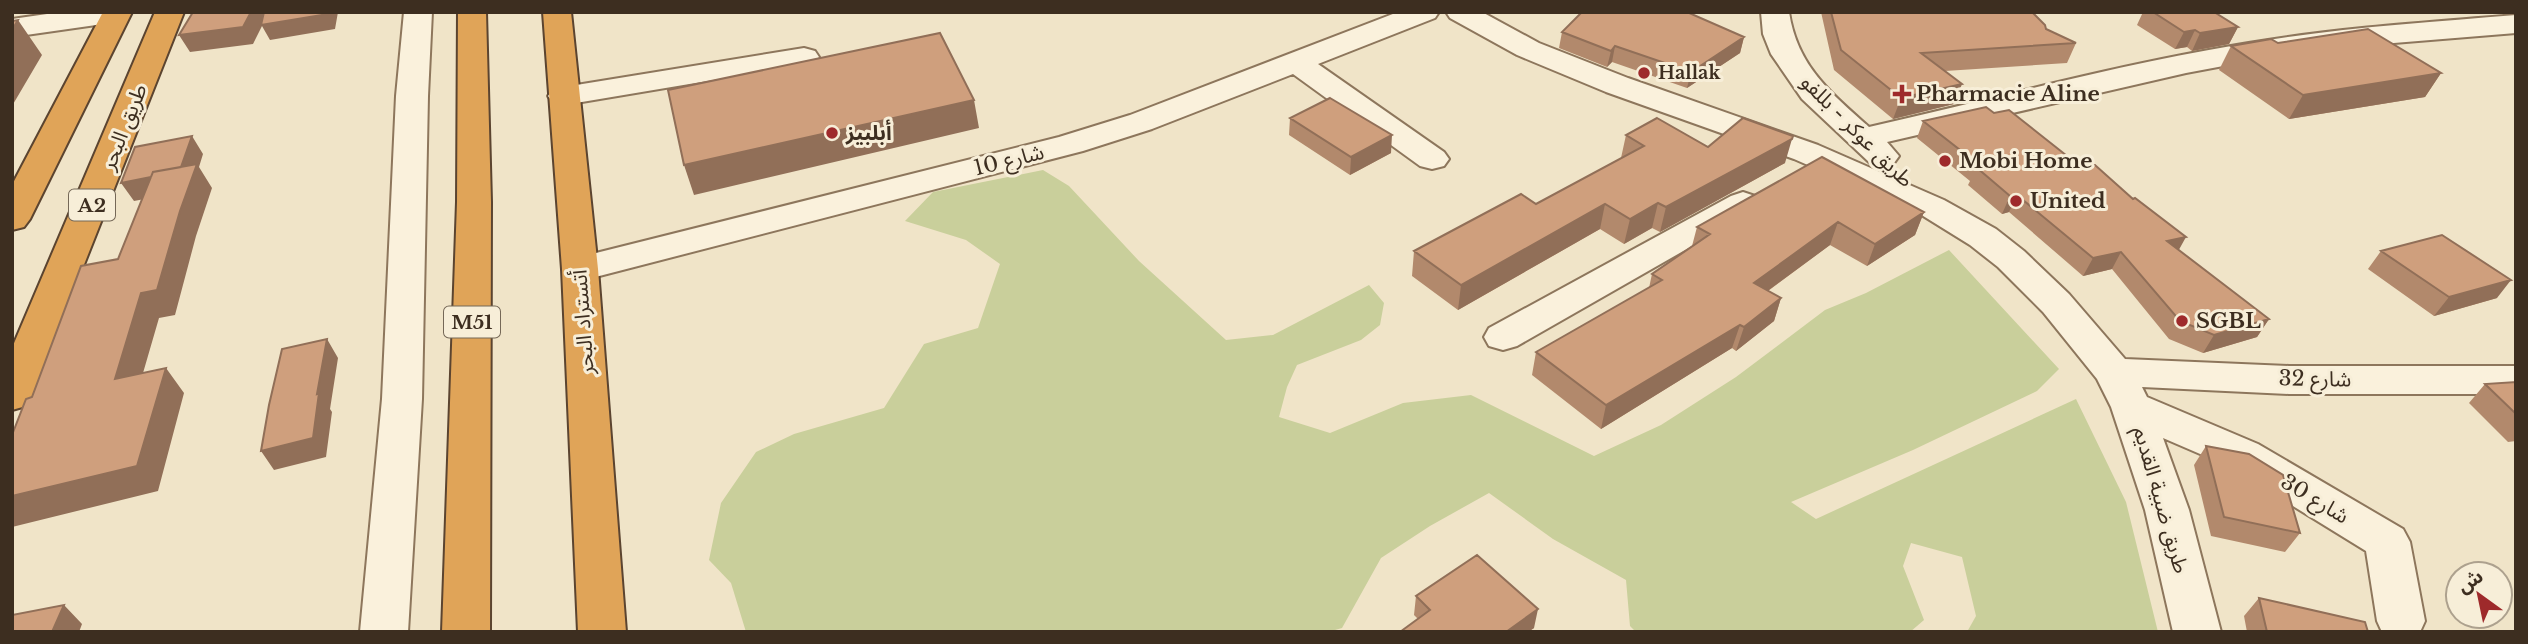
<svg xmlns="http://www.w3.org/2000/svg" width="2528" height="644" font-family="'Libre Baskerville','Noto Sans Arabic',serif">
  <rect width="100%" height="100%" fill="#f0e4c8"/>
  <path fill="#c9cf9b" d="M1043,170L1069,186L1139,261L1226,340L1273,335L1369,285L1384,303L1380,325L1361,340L1297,365L1287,387L1279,417L1330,433L1403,403L1471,395L1594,456L1661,425L1736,377L1825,310L1866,293L1949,250L2059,369L2037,391L1913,450L1791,502L1816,519L2076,399L2126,502L2158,632H1967L1976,616L1962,557L1911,543L1903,566L1924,620L1910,632H1636L1630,626L1626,580L1553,539L1489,493L1430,526L1381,558L1342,628L1328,632H746L731,583L709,560L721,503L756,452L794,434L884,408L924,344L978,328L1000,264L966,240L905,221L933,192Z"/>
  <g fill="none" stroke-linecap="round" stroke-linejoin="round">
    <g stroke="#8d765c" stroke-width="4">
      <path id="minor" d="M61,12H131V13L127,19L117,22L12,37V19Z
        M404,12H432L428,96L422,399L408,632H360L382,399L396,96Z
        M1398,12H1439L1435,18L1318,64L1444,152L1449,159L1444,166L1432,169L1420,166L1293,74L1152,129L1083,151L580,281L567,277L562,269L567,261L580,257L1059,137L1130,115Z
        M1446,12H1482L1539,43L1628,78L1818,145L1944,200L1996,229L2024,251L2069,294L2125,359L2289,366H2516V394H2289L2142,387L2147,397L2258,444L2403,529L2410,542L2425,621L2420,632H2382L2377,621L2366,551L2228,466L2163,438L2189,510L2221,632H2173L2145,510L2111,407L2097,379L2043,312L1998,267L1970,245L1920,214L1794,159L1606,92L1517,55L1450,18Z
        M1761,12H1789C1797,66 1831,93 1869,127C2001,97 2134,60 2268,40C2350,27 2433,22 2516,15V33L2345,47L2266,58L2186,73L1887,142L1899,156L1894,163L1882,166L1870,163L1802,99L1771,54L1763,34Z
        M804,48L815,51L819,57L815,63L564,105L553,103L548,96L553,89L564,87Z
        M1743,192L1755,196L1760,203L1755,210L1517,346L1503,350L1489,346L1484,337L1489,328L1731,196Z"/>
    </g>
    <g stroke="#5b4430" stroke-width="4">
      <path id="highway" d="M103,12H132L30,219L24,227L12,230V185Z
        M155,12H184L32,396L26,406L12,410V348Z
        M458,12H486L491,202L490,632H442L457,202Z
        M543,12H571L598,269L626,632H578L562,269Z"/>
    </g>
    <use href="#minor" fill="#faf1dc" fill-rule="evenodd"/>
    <use href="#highway" fill="#e0a458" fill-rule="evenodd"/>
  </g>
  <path fill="#b2896c" d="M1821,12H2032L2046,29L2076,43L2067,63L1945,71L1954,104L1893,119L1834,70Z
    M2143,12H2214L2238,27L2229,44L2192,51L2187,47L2175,49L2137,25Z
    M1562,32L1744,37L1740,53L1687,88L1612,62L1607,67L1559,48Z
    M2278,43L2441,73L2425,97L2289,119L2219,70L2231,46Z
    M1290,118L1391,153L1350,175L1289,135Z
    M1923,121L2179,250L2269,319L2257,337L2203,353L2169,339L2112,269L2083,276L2009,212L2002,214L1968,185L1970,181L1917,138Z
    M1626,135L1708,147L1785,163L1660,232L1652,228L1624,244L1600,229L1458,310L1412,276L1414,251L1536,204L1621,158Z
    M1924,212L1915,235L1867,266L1830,245L1768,291L1781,298L1774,321L1736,351L1732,348L1601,429L1532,375L1536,352L1649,288L1652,274L1692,246L1697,227Z
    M2381,251L2497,298L2434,316L2368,269Z
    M2516,382V441L2508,442L2469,403L2485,384Z
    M2206,446L2300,533L2285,552L2211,536L2194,465Z
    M1416,596L1534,628L1528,632H1400L1418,619L1414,615Z
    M2259,598L2368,632H2247L2244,616Z"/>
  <path fill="#916f58" d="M251,12H338L335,29L270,40L262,26L253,44L190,52L179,35Z
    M18,20L42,55L12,106V24Z
    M2238,27L2229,44L2192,51L2200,33Z
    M2195,30L2187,47L2175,49L2184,32Z
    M1744,37L1740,53L1687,88L1691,72Z
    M1615,46L1612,62L1607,67L1611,51Z
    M2441,73L2425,97L2289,119L2303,95Z
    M1962,84L1954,104L1893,119L1901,98Z
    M974,100L979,128L694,195L684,165Z
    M1392,135L1391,153L1350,175L1351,157Z
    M192,136L203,154L199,167L212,188L196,236L175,315L159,318L134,404L115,379L141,293L180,211L187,191L134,201L121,183Z
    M1792,139L1785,163L1660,232L1666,207Z
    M2017,195L2009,212L2002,214L2010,196Z
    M1658,203L1652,228L1624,244L1630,219Z
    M1605,204L1600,229L1458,310L1461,285Z
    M1924,212L1915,235L1867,266L1875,244Z
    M1838,222L1830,245L1747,306L1754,283Z
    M2186,237L2176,255L2167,241Z
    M2121,252L2112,269L2083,276L2093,258Z
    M2511,280L2497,298L2434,316L2449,297Z
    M1781,298L1774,321L1736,351L1744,327Z
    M2269,319L2257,337L2203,353L2214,335Z
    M1740,325L1732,348L1601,429L1606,405Z
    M327,339L338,358L330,409L332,412L326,457L274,470L261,451L317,394Z
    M166,368L184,393L158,491L12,527V496Z
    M64,605L82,624L79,632H52Z
    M1538,609L1534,628L1528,632H1506Z"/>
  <path fill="#cf9f7d" stroke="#916f58" stroke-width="2" d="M193,12H251L243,27L179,35Z
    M264,12H328V14L261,25Z
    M1582,12H1687L1744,37L1691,72L1615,46L1611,51L1562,32Z
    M1831,12H2032L2045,25L2046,29L2076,43L1921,53L1962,84L1901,98L1841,50Z
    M2153,12H2214L2238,27L2200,33L2195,30L2184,32Z
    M18,20L12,30V21Z
    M2368,29L2441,73L2303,95L2231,46L2271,39L2278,43Z
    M940,33L974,100L684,165L668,90Z
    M1330,98L1392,135L1351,157L1290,118Z
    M1986,107L1994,113L2009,110L2081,167L2095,165L2133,199L2135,198L2186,237L2167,241L2269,319L2214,335L2180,321L2121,252L2093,258L2017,195L2010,196L1976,167L1978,164L1923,121Z
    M1657,118L1708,147L1743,118L1793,136L1792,139L1666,207L1658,203L1630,219L1605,204L1461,285L1414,251L1521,194L1536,204L1644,146L1626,135Z
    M192,136L181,167L153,172L151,177L121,183L135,147Z
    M1822,157L1924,212L1875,244L1838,222L1754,283L1781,298L1744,327L1740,325L1606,405L1536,352L1662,280L1652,274L1710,234L1697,227Z
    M197,164L180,211L157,290L141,293L115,379L166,368L137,466L12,496V435L26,399L32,397L81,266L118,259L153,172Z
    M2442,235L2511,280L2449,297L2381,251Z
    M327,339L317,394L319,393L313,438L261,451L269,405L282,349Z
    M2516,382V414L2485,384Z
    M2206,446L2249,454L2283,475L2300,533L2224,517Z
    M1477,555L1538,609L1506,632H1400L1430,610L1416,596Z
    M2259,598L2365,622L2368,632H2267Z
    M64,605L52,632H12V615Z"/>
  <g fill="#9e2a2b" stroke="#f7eed8" stroke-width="2.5">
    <circle cx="1644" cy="73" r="7"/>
    <path d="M1898.5 83.5h7v7h7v7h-7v7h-7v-7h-7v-7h7z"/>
    <circle cx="832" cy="133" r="7"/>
    <circle cx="1945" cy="161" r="7"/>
    <circle cx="2016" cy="201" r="7"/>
    <circle cx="2182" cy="321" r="7"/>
  </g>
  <g text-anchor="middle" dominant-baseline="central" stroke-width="6" stroke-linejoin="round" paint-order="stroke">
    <g font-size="18" font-weight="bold" fill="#3d2e20" stroke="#f7eed8" text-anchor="start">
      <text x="1658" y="73">Hallak</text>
    </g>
    <g fill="#f7eed8" stroke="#756857" stroke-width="2">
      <rect x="69" y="189.5" width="46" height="31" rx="5"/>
      <rect x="444" y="306.5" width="56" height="31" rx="5"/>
    </g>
    <g font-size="19" font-weight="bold" fill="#3d2e20">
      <text x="92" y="205">A2</text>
      <text x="472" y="322">M51</text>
    </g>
    <g font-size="21" font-weight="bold" fill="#3d2e20" stroke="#f7eed8" text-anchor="start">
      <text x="1916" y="94">Pharmacie Aline</text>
      <text x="846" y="133">أبلبيز</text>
      <text x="1959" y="161">Mobi Home</text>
      <text x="2030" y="201">United</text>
      <text x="2196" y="321">SGBL</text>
    </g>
    <g font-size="21" fill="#3d2e20" stroke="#f7eed8">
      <text transform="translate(124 127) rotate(-68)">طريق البحر</text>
      <text transform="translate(1857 131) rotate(45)">طريق عوكر - بللفو</text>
      <text transform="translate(1009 160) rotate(-14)">شارع 10</text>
      <text transform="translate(583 322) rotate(-94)">أتستراد البحر</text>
      <text transform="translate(2315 379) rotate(1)">شارع 32</text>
      <text transform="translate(2315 499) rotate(31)">شارع 30</text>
      <text transform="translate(2161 500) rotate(74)">طريق ضبية القديم</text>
    </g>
  </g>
  <rect width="2528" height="644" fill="none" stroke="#3d2e20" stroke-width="28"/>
  <g transform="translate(2479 595) rotate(327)"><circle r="33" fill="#f7eed8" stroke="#ada18e" stroke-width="2"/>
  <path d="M0-5L12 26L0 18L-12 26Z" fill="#9e2a2b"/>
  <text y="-10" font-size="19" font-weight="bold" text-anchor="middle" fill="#3d2e20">ش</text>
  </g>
</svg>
